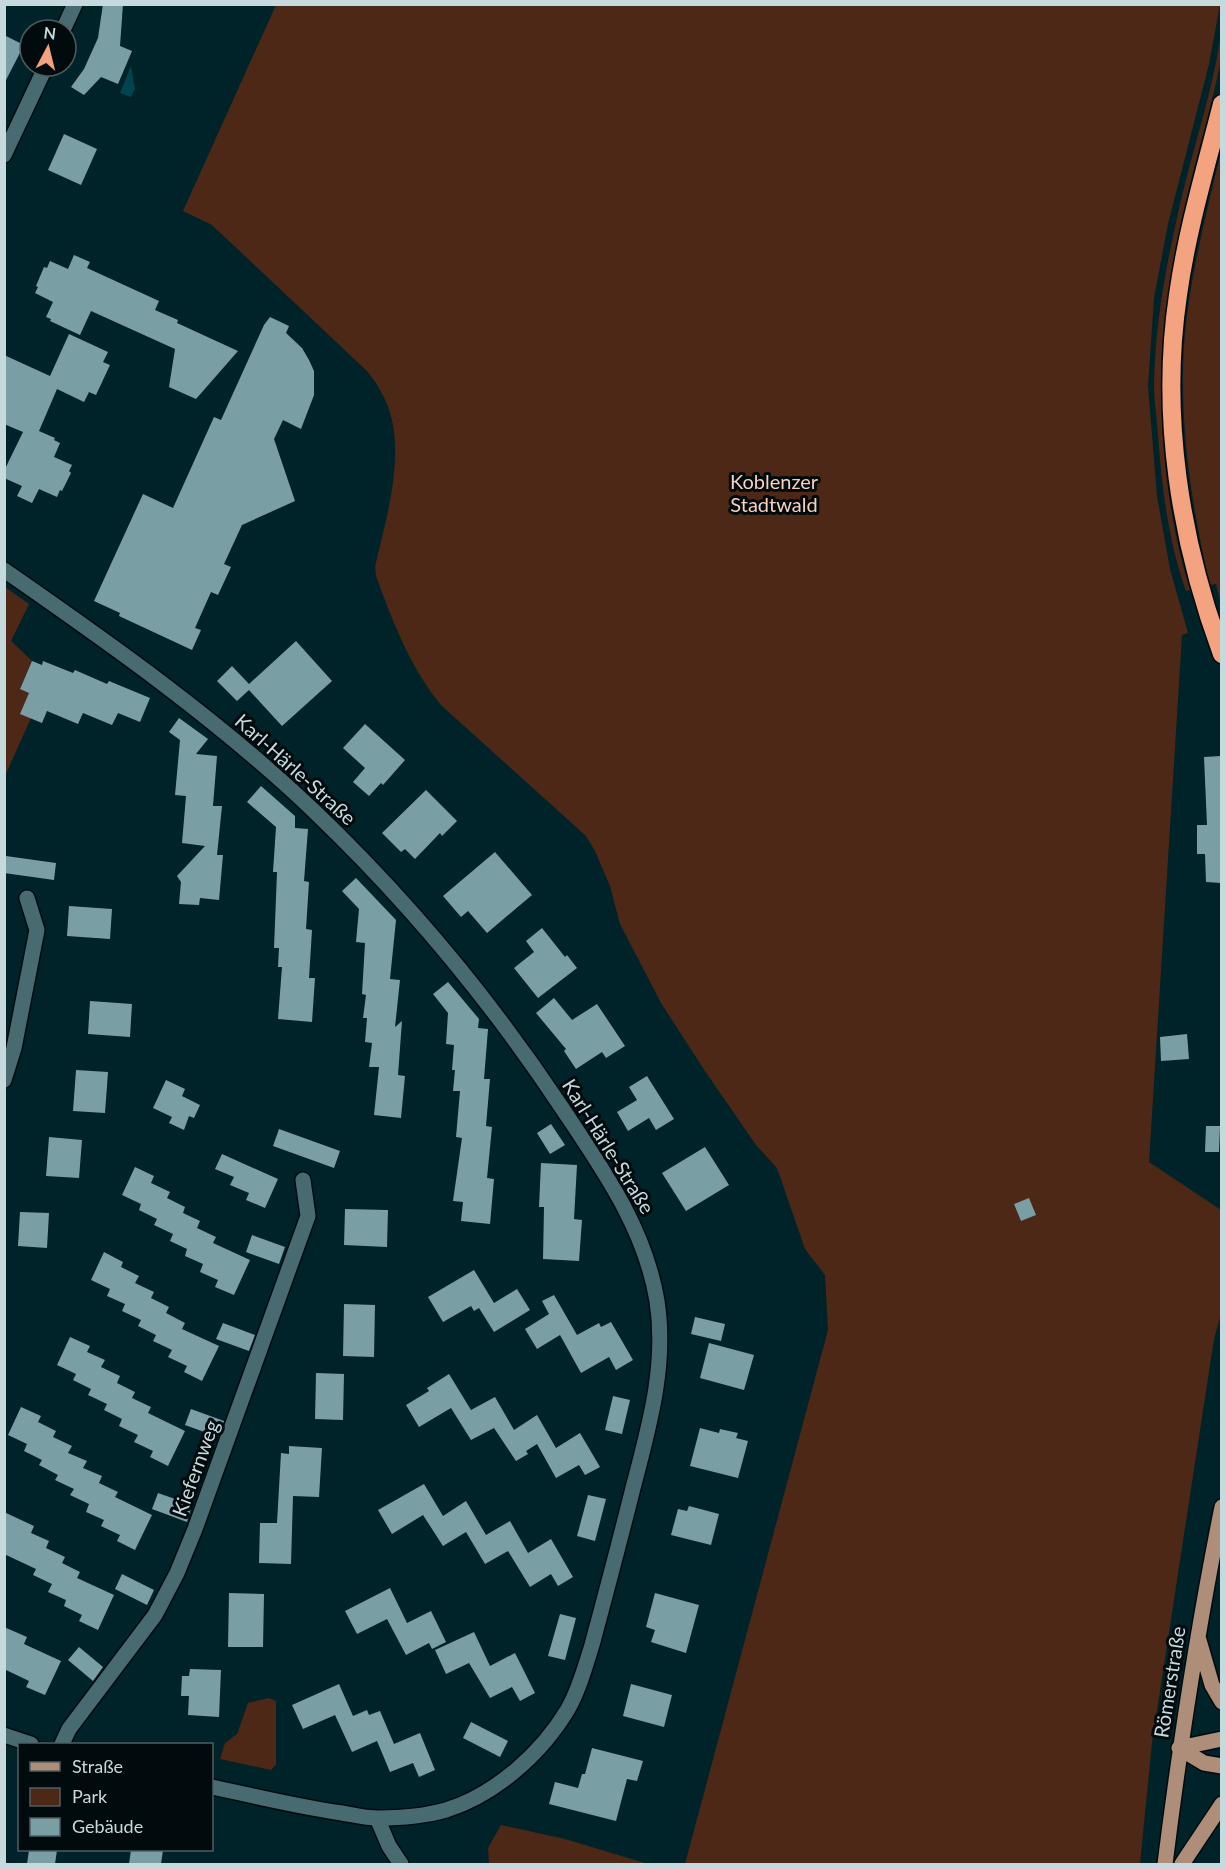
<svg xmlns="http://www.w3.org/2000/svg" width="1226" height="1869" font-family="Lato,sans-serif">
  <rect width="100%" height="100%" fill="#002329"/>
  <path fill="#4e2816" d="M276,5H1220L1209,64L1168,224L1154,298L1148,386L1157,496L1170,569L1188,633L1182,635L1149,1162L1221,1210L1222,1310L1214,1339L1152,1743L1140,1864H685L828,1330L825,1275L805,1249L777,1168L756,1145L705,1071L661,1003L620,924L610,886L595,851L586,836L442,706C410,668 393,622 376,576L375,567C387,514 411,440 380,390C377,383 371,377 367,371L212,225L183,211Z
    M1221,33V60C1209,119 1190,177 1178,237C1155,352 1155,477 1190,590L1186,591C1168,540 1162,488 1158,435C1157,418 1154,401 1154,385C1155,331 1164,275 1176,223C1189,159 1212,97 1221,33Z
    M1221,152V604L1216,584L1210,585C1192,509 1179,423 1184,345C1189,279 1206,215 1221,152Z
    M5,587L29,604L11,641L32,661L20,688L29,693L31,718L5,776Z
    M269,1698L276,1701V1765L271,1770L220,1759L225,1743L237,1734L248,1703Z
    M501,1825L565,1839L648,1864H489L488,1848Z"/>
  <path fill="#00454e" d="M131,66L135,89L131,97L120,93Z"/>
  <path fill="#799fa5" d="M103,4H123L120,46L132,51L118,84L101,77L84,95L71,87L84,69L98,38Z
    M4,35L24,45L4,84Z
    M64,134L97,149L81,185L48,170Z
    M74,255L90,262L87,268L159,301L155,310L178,320L177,323L238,351L196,399L169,387L175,349L91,311L80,335L50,321L51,319L46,317L53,302L35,293L38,287L36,286L44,267L47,268L50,261L68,269Z
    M270,317L289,326L286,333L302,348L309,360L314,371V395L301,429L283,420L274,439L295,501L242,525L224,564L231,567L218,595L211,592L195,628L201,630L192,650L119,616L120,613L94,601L143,494L173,508L214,417L221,420L264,325Z
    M69,334L108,352L103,362L110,365L96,395L89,392L84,402L57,389L39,431L55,438L54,440L60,443L54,457L72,465L69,471L71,473L62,491L60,490L57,497L39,489L32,503L17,496L22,486L4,478V471L23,432L4,424V355L50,376Z
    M296,641L332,681L282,726L249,690L237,701L217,681L232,666L249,684Z
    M32,661L42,665L43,661L73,673L75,670L107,684L109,681L150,698L140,722L118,713L112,725L83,713L78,724L47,711L42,723L20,714L29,693L20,689Z
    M179,718L208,739L196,754L217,756L213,806H222L217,855H223L219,900L200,898L199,905L179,904L181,882L177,876L205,846L182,843L186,796L175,795L180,740L169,732Z
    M365,724L405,760L383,785L381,783L369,796L353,782L365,768L343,748Z
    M1221,756V883L1206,882L1205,854H1197V825H1207L1204,757Z
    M261,786L295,816V828L308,829L304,881L309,882L306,929L312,930L309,978H315L312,1022L278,1019L282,967H278L279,948H274L277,872H273L276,827L247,802Z
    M426,790L457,821L442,836L440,833L415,859L405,849L401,852L382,833Z
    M495,852L532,895L487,933L468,911L461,917L443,896Z
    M6,856L56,863L54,880L4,873Z
    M356,878L396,920L390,979L400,980L395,1027L402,1021L398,1075L405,1076L401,1118L374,1115L379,1067H369L372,1043L365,1042L367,1018H363L366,995L362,994L365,943L356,942L359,909L342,891Z
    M69,906L112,909L110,939L67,936Z
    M542,928L565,957L567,955L577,968L538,998L514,968L534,952L526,941Z
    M448,982L479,1019L478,1028L488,1029L484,1079H490L486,1126L492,1127L487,1178L494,1179L490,1224L461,1221L463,1202L453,1201L462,1138L456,1137L460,1091H453L455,1070H452L454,1045L446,1044L448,1013L433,994Z
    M554,998L572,1020L597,1004L625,1046L606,1058L602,1052L576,1069L564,1051L566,1049L536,1013Z
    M90,1001L132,1004L130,1037L88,1034Z
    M1187,1034L1189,1059L1161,1061L1160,1037Z
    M76,1070L108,1072L105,1113L73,1111Z
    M647,1076L674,1119L656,1130L649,1118L628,1131L617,1112L637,1100L629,1087Z
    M166,1080L185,1089L182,1096L200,1105L194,1118L189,1116L184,1130L169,1123L172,1117L153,1108Z
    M551,1124L565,1145L550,1154L537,1133Z
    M1206,1126H1220L1219,1152H1205Z
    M279,1129L340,1151L334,1168L273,1146Z
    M49,1137L82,1140L79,1178L46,1176Z
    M705,1147L729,1185L686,1211L662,1173Z
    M222,1154L278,1179L265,1208L246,1200L249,1193L230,1185L234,1177L215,1169Z
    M541,1163L577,1165L574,1219L582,1220L579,1261L543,1259L544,1207H539Z
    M135,1167L154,1176L151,1183L170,1192L167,1198L185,1207L183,1213L200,1221L197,1228L216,1237L213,1243L250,1260L234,1295L215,1287L218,1280L200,1272L203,1264L185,1256L187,1249L170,1241L173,1234L154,1225L157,1219L139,1210L141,1204L122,1195Z
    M1029,1198L1036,1215L1021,1221L1014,1204Z
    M345,1209L388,1210L387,1247L344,1245Z
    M20,1212L49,1213L47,1248L18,1246Z
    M252,1235L285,1247L279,1264L246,1252Z
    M104,1252L123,1262L121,1267L139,1276L135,1283L154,1292L151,1298L169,1307L166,1313L185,1323L182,1329L219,1346L202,1381L184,1372L187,1366L168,1357L172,1350L153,1341L156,1335L138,1326L141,1320L122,1311L125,1304L107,1296L110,1289L91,1280Z
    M474,1270L494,1303L517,1289L530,1310L494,1332L479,1308L474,1311L471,1306L443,1322L428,1297Z
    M554,1295L577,1335L599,1323L601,1327L611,1322L633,1360L616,1370L609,1357L581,1373L560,1335L537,1349L525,1329L549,1314L542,1301Z
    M344,1304L375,1305L374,1357L343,1356Z
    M695,1317L725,1324L721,1341L691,1334Z
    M223,1323L255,1335L249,1351L216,1339Z
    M70,1337L90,1346L87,1352L105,1360L101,1367L120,1376L117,1383L135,1392L132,1398L151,1407L148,1413L185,1431L168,1466L150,1457L153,1451L134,1442L138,1435L119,1426L122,1419L104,1410L107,1404L88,1395L91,1389L73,1380L76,1374L57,1365Z
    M709,1343L754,1355L744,1390L700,1378Z
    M316,1373L344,1374L343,1420L315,1419Z
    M449,1374L471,1410L495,1397L514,1430L537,1415L556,1448L580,1433L600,1467L585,1475L579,1465L556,1478L537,1444L526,1451L528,1454L516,1461L494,1428L471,1440L451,1408L419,1427L406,1405L429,1391L427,1388Z
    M613,1396L630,1400L622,1434L605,1430Z
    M21,1407L41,1416L38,1422L56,1431L53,1437L72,1446L68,1453L87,1461L83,1468L102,1476L99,1483L118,1492L115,1497L152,1515L135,1550L117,1541L120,1535L101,1526L104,1520L86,1512L89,1504L70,1495L74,1489L55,1480L58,1475L39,1465L42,1460L24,1451L27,1444L8,1435Z
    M191,1409L224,1421L218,1437L185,1425Z
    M700,1428L719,1433L720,1429L738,1433L736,1438L748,1441L738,1478L690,1466Z
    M289,1446L322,1448L319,1497L293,1496L291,1564L259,1563L260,1523H277L281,1453L289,1454Z
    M424,1484L443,1516L466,1501L486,1535L510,1521L528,1553L551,1539L573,1577L558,1586L551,1574L530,1587L508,1551L485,1564L466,1532L443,1546L423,1515L392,1534L378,1510Z
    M158,1493L192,1505L187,1522L152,1509Z
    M588,1495L606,1499L595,1541L577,1536Z
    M689,1506L719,1514L711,1545L671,1535L678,1509L687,1511Z
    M4,1512L34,1526L31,1533L49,1541L46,1548L65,1557L62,1563L80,1572L77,1578L114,1595L98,1630L79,1621L82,1615L64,1606L66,1600L48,1592L52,1584L33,1575L36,1569L4,1554Z
    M122,1574L154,1590L147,1605L115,1589Z
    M390,1588L407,1623L431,1611L446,1642L432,1649L429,1643L406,1655L387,1619L357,1634L345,1611Z
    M229,1593L264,1594L263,1647H228Z
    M655,1593L699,1605L686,1653L651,1642L655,1630L646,1627Z
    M560,1614L576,1618L565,1660L548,1656Z
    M4,1627L27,1637L24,1644L61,1661L45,1695L26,1687L29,1681L4,1669Z
    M474,1632L490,1666L515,1653L535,1693L520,1701L512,1687L490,1698L469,1663L446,1674L435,1650Z
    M79,1647L103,1667L93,1681L68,1660Z
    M190,1669L221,1670L219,1717L188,1715L189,1696H181L182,1676H189Z
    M339,1684L353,1716L367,1710L369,1715L380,1711L394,1744L420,1733L435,1770L419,1777L413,1763L390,1772L377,1741L352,1752L335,1715L303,1729L292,1705Z
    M631,1684L672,1695L664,1727L623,1716Z
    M471,1722L508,1741L500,1757L463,1738Z
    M592,1748L643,1761L637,1781L627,1779L616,1821L549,1804L555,1782L578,1788L582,1774H585Z
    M29,1850H57L55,1864H27Z
    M131,1850H163L161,1864H129Z"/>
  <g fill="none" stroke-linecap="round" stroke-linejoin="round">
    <g stroke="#000b0e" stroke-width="18">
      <path id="minor" d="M63,30L75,4
        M4,155L46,66
        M4,570C112,645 220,721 315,812C408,901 491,1001 562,1108C602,1168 645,1228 657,1301C667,1365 649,1427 633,1488C620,1540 606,1593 592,1645C585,1667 579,1690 568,1709C542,1753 495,1795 446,1810C425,1816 400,1818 378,1818C366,1818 354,1815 342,1813C298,1807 255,1796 212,1787
        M4,1080L14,1048L37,930L27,898
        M4,1735L31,1744
        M62,1744L69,1729L155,1615L177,1573L195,1529L308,1216L303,1180
        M377,1818L389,1846L401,1864"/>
    </g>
    <g stroke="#000b0e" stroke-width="18">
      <path id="major" d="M1199,1640L1212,1685L1222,1702
        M1179,1748L1204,1763L1222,1766
        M1179,1748L1222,1739
        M1165,1864C1180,1744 1198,1626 1222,1507
        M1182,1864L1222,1804"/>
    </g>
    <g stroke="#000b0e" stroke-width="21">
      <path id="highway" d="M1222,104C1206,167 1187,230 1178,295C1160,415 1180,541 1222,654"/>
    </g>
    <use href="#minor" stroke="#476b71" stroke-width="15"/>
    <use href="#major" stroke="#ae8d79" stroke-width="15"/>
    <use href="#highway" stroke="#f3a37f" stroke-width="18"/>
  </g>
  <g text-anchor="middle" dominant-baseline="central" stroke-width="6" stroke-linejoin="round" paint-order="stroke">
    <g font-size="20" fill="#f9cfbd" stroke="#010a0d">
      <text x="774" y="481">Koblenzer<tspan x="774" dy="23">Stadtwald</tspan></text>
    </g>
    <g font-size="20" fill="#c6dadd" stroke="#010a0d">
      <text transform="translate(296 769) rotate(42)">Karl-Härle-Straße</text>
      <text transform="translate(609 1146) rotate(58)">Karl-Härle-Straße</text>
      <text transform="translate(195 1468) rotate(-70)">Kiefernweg</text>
      <text transform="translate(1169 1682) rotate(-81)">Römerstraße</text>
    </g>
  </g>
  <rect width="1226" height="1869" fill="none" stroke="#c6dadd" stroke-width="12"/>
  <rect x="18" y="1743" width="195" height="108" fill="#010a0d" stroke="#505d60" stroke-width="1.5"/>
  <rect x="30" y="1762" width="30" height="9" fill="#ae8d79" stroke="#505d60" stroke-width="1.5"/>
  <text x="72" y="1773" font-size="18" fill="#c6dadd">Straße</text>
  <rect x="30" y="1788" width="30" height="18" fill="#4e2816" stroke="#505d60" stroke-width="1.5"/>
  <text x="72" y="1803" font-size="18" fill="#c6dadd">Park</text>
  <rect x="30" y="1818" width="30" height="18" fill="#799fa5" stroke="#505d60" stroke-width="1.5"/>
  <text x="72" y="1833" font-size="18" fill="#c6dadd">Gebäude</text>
  <g transform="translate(48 48) rotate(7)"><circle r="28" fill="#010a0d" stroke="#505d60" stroke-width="1.5"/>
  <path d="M0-4.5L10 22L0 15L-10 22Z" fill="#f1a17d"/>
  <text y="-9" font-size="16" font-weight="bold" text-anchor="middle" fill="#c6dadd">N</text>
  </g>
</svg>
